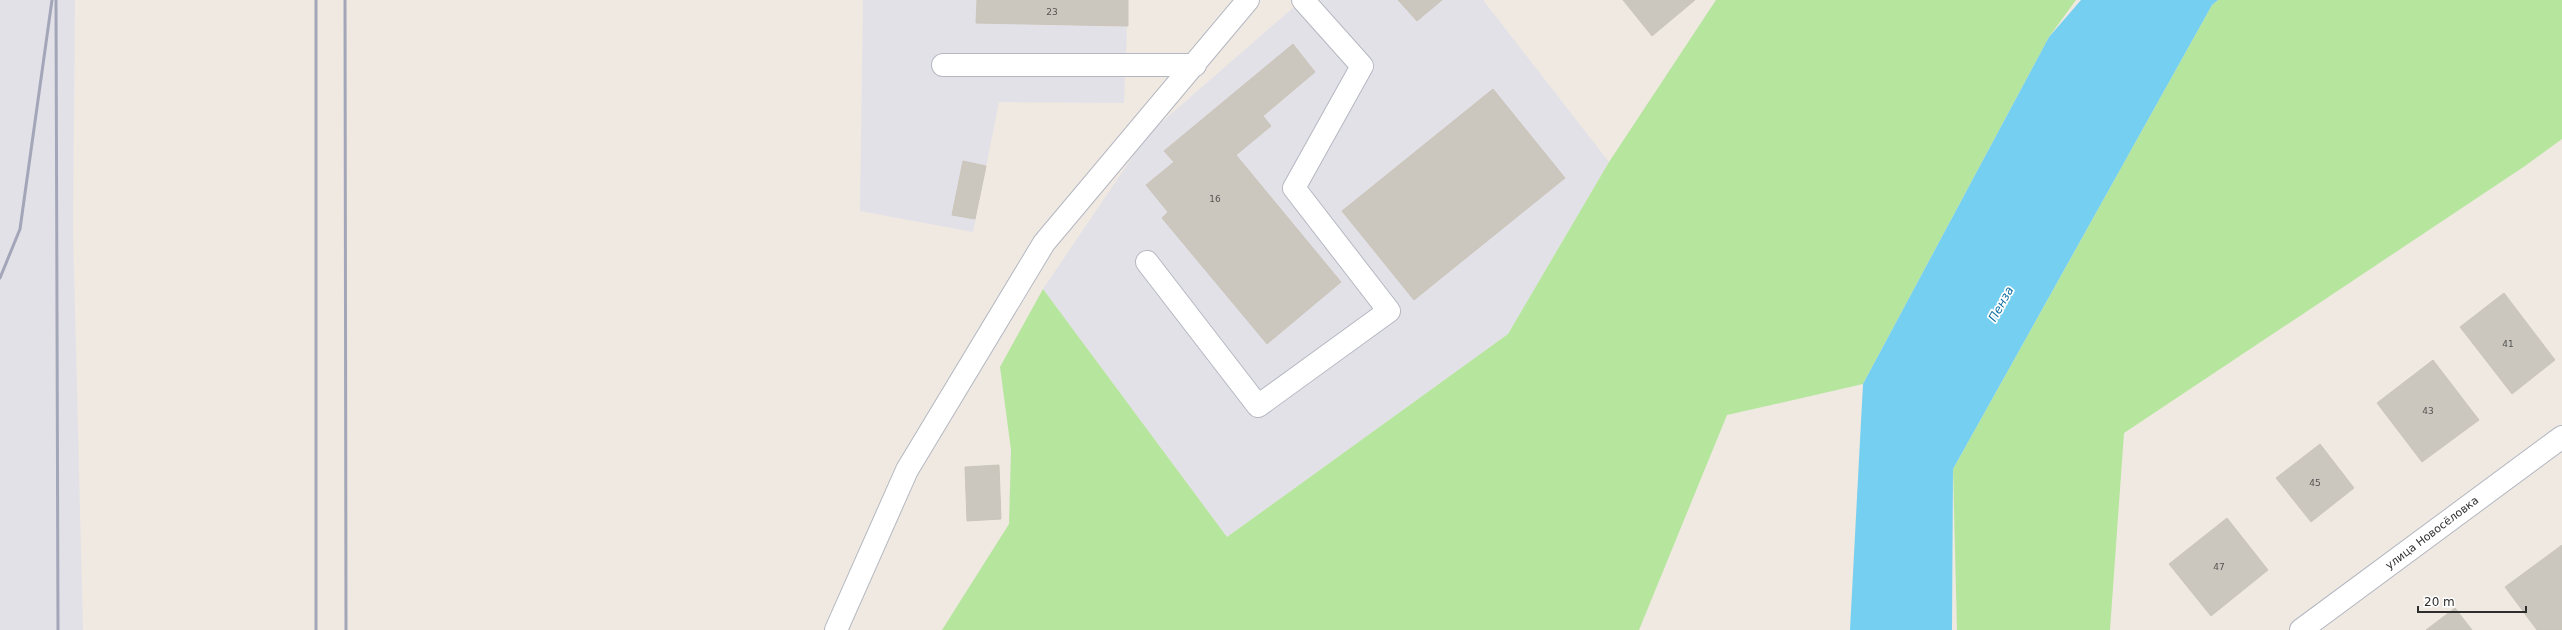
<svg xmlns="http://www.w3.org/2000/svg" width="2562" height="630" font-family="'DejaVu Sans',sans-serif">
  <rect width="100%" height="100%" fill="#efe9e1"/>
  <path fill="#e3e1e8" d="M0,0H75L73,231L83,630H0Z
    M863,0H1128L1124,103L999,102L973,232L860,211Z
    M1302,0H1483L1609,162L1508,334L1227,537L1043,289L1148,134Z"/>
  <path fill="#b6e59e" d="M1716,0H2076L2049,37L1863,384L1727,415L1639,630H942L1009,524L1011,450L1000,367L1043,289L1227,537L1508,334L1609,162Z
    M2218,0H2562V139L2525,166L2124,433L2110,630H1957L1953,469L2212,5Z"/>
  <path fill="#75cff0" d="M2081,0H2218L2212,5L1953,469L1952,630H1850L1863,384L2049,37Z"/>
  <path fill="#cbc7bf" stroke="#cbc5ba" d="M977,0H1128V26L976,23Z
    M1398,0H1442L1417,21Z
    M1623,0H1695L1652,36Z
    M1293,44L1315,72L1263,116L1271,126L1236,155L1341,282L1267,344L1162,218L1168,212L1146,185L1174,162L1164,151Z
    M1493,89L1565,178L1414,300L1342,211Z
    M963,161L986,166L975,219L952,215Z
    M2504,293L2555,360L2512,394L2460,327Z
    M2433,360L2479,420L2422,462L2377,403Z
    M2320,444L2354,488L2311,522L2276,478Z
    M999,465L1001,519L967,521L965,467Z
    M2227,518L2268,570L2211,616L2169,564Z
    M2562,545V630H2537L2505,587Z
    M2455,608L2472,630H2426Z"/>
  <g fill="none" stroke-linecap="round" stroke-linejoin="round">
    <g stroke="#b4b7c1" stroke-width="24">
      <path id="minor" d="M943,65H1195
        M1147,262L1258,406L1389,311L1294,188L1362,66L1303,0
        M836,630L907,470L1044,243L1248,0
        M2301,630L2562,437"/>
    </g>
    <use href="#minor" stroke="#fff" stroke-width="22"/>
    <path stroke="#a3a6b8" stroke-width="3" d="M56,0L58,630
      M316,0V630
      M345,0L346,630
      M0,278L20,229L52,0"/>
  </g>
  <g text-anchor="middle" dominant-baseline="central" stroke-width="3.5" stroke-linejoin="round" paint-order="stroke">
    <g font-size="9" fill="#555452">
      <text x="1052" y="12">23</text>
      <text x="1215" y="199">16</text>
      <text x="2508" y="344">41</text>
      <text x="2428" y="411">43</text>
      <text x="2315" y="483">45</text>
      <text x="2219" y="567">47</text>
    </g>
    <g font-size="11" fill="#2e2e2e" stroke="#fff">
      <text transform="translate(2432 533) rotate(-37)">улица Новосёловка</text>
    </g>
    <g font-size="12" font-style="italic" fill="#0d6fa3" stroke="#fff">
      <text transform="translate(2001 304) rotate(-61)">Пенза</text>
    </g>
  </g>
  <path d="M2418 606v6h108v-6" fill="none" stroke="#2e2e2e" stroke-width="2"/>
  <text x="2424" y="606" font-size="12" fill="#2e2e2e" stroke="#ffffff" stroke-width="3" paint-order="stroke">20 m</text>
</svg>
